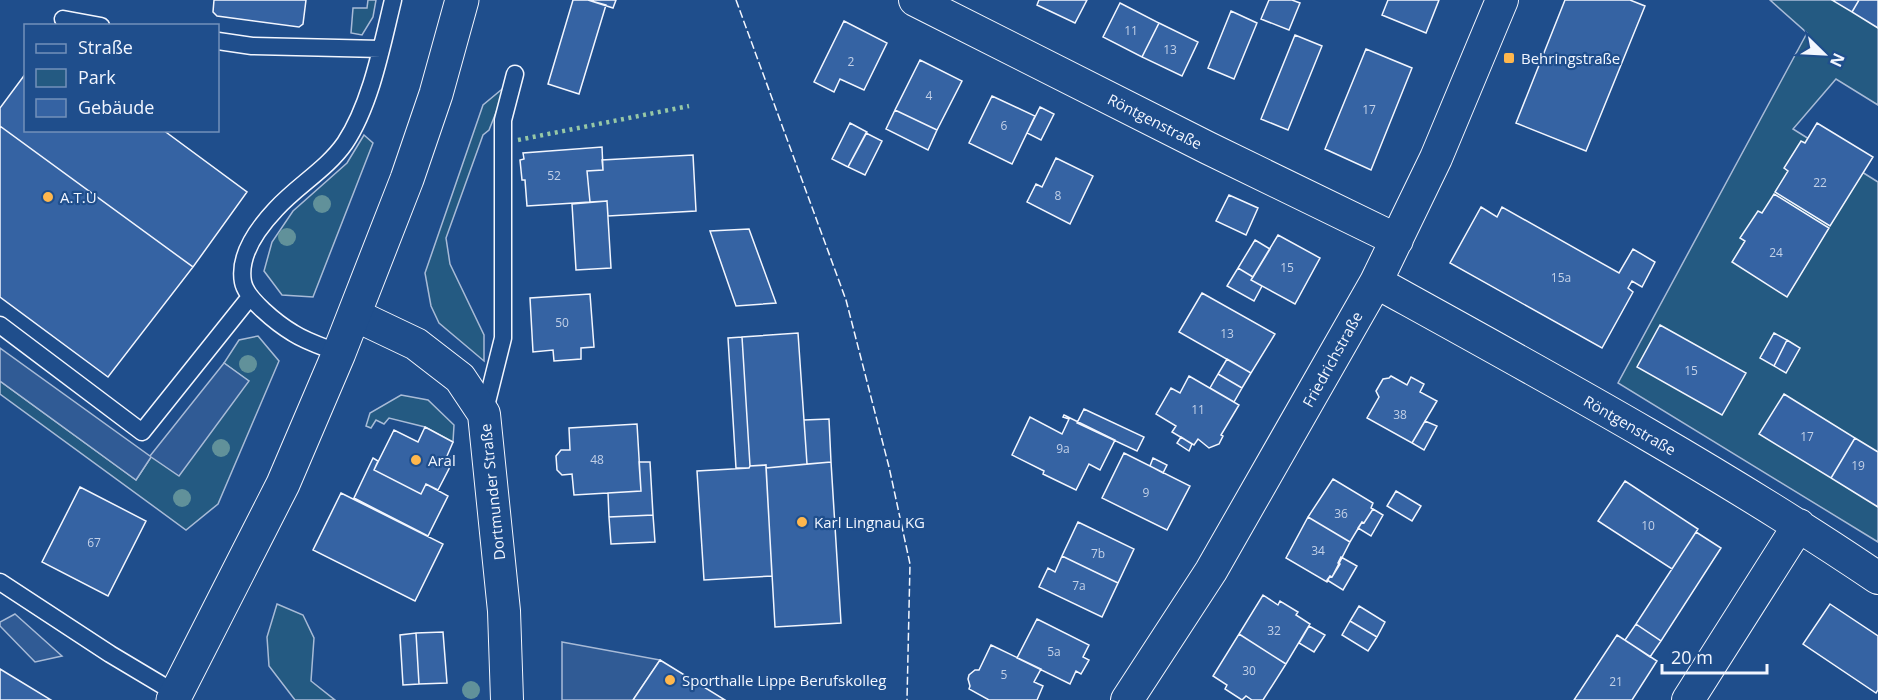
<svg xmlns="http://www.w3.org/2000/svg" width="1878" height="700" font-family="'Open Sans',sans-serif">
  <rect width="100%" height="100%" fill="#1f4e8c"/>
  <path fill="#245a82" stroke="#a8bbd7" stroke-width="1.5" d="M368,0H376L373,17L362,35L351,33L353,8H367Z
    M1770,0H1878V105L1836,79L1793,129L1878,182V542L1618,383L1807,33Z
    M507,85L489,130L483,135L446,238L450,264L484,335V361L439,323L431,306L425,273L483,105Z
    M364,135L373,143L313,297L282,295L264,271L272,242L293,211L347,163Z
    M258,336L279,361L218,504L186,530L0,394V381L136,480L151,457L248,381L224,363L239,340Z
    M401,395L428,400L454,425L453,442L425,427L389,418L384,424L376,420L371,428L366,426L370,413Z
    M277,604L303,615L314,638L311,681L335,700H295L269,666L267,637Z"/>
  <path fill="#305b95" stroke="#a8bbd7" stroke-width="1.5" d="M0,348L150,456L224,363L249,381L179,476L151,457L136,480L0,381Z
    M15,614L62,656L35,662L0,626V622Z
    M562,642L660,660L633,700H562Z"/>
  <path fill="#3563a3" stroke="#f2f6ff" stroke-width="1.5" d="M214,0H306L303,24L299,27L217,16L213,12Z
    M573,0H588L606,5L579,94L548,84Z
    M588,0H616L613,8Z
    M1039,0H1087L1075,23L1037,5Z
    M1269,0H1292L1300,3L1289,30L1261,19Z
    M1388,0H1439L1426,33L1382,15Z
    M1565,0H1630L1645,6L1586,151L1516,123Z
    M1832,0H1859L1852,12Z
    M1859,0H1878V28L1852,12Z
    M1120,3L1159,23L1142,57L1103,37Z
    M1231,11L1257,23L1234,79L1208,68Z
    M844,21L887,43L864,90L840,79L834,92L814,82Z
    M1159,23L1198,42L1182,76L1142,57Z
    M1295,35L1322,46L1288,130L1261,119Z
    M1366,49L1412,68L1371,170L1325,149Z
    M920,60L962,81L937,130L895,110Z
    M26,73V130H163L247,192L193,267L0,126V108Z
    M992,96L1035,116L1012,164L969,143Z
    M1040,107L1054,114L1041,140L1027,133Z
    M895,110L937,130L928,150L886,129Z
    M850,123L867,132L848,167L832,159Z
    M1817,123L1873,157L1830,226L1775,192L1788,171L1784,168L1801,141L1805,143Z
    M0,126L193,267L108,377L0,297Z
    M866,133L882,141L865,175L848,167Z
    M602,147L603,170L587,171L590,202L527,206L525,180H522L520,160L524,159L523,153Z
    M693,155L696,211L608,216L607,201L590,202L587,171L603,170L602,160Z
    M1056,158L1093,176L1070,224L1027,202L1036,184L1042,187Z
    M1774,194L1829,228L1787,297L1732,262L1745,241L1740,238L1758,211L1762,213Z
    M1229,195L1258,208L1246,235L1216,221Z
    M607,201L611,268L576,270L572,204Z
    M1481,207L1497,217L1502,207L1619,273L1633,249L1655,262L1642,287L1632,281L1628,288L1633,292L1602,348L1450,263Z
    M749,229L776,303L736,306L710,231Z
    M1278,235L1320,258L1295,304L1251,280Z
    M1255,240L1270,249L1253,277L1238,268Z
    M1238,268L1253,277L1251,280L1262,286L1254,301L1227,286Z
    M1202,293L1275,334L1251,373L1179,332Z
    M590,294L594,347L581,348V359L554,361L553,350L533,352L530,298Z
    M1660,325L1746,373L1722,415L1637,367Z
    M798,333L807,464L766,468V465L750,466L742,337Z
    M1774,333L1787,340L1774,366L1760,358Z
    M742,337L750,466L749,468H736L728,338Z
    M1787,340L1800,348L1786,373L1774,366Z
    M1227,359L1251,373L1242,388L1218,374Z
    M1218,374L1242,388L1234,402L1210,388Z
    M1189,376L1239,405L1221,435L1223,436L1219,444L1209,448L1198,439L1194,445L1172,432L1176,426L1156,414L1171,388L1180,393Z
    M1391,376L1407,385L1411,377L1424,384L1420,392L1437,401L1412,443L1367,418L1379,397L1376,391L1383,379L1389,378Z
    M1784,394L1855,438L1831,478L1759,434Z
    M1084,409L1144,437L1137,451L1077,423Z
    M1064,415L1115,440L1100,470L1089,464L1076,490L1043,474L1044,471L1012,455L1030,417L1062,434L1069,419L1063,417Z
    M829,419L831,462L807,464L804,420Z
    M1425,421L1437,426L1424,450L1412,443Z
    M637,424L641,491L574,495L572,474L562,475L557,470L556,456L561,450H570L569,428Z
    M425,427L453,442L447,456L454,459L438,490L426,484L421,494L374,470L394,430L418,442Z
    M1181,437L1192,444L1189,451L1177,443Z
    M1855,438L1878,452V507L1831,478Z
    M1124,453L1190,486L1167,530L1102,498Z
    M373,458L378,461L374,470L421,494L426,484L448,496L428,536L354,498Z
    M1153,458L1167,465L1163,473L1150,466Z
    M639,462H650L653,515L609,517L608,493L641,491Z
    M831,462L841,623L775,627L766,468Z
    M766,465L772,576L704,580L697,471L749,468L750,466Z
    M1333,479L1373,503L1371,508L1373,509L1364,523L1362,522L1350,542L1308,517Z
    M1625,481L1698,529L1672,569L1598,521Z
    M80,487L146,521L108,596L42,562Z
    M1396,491L1421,506L1412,521L1387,506Z
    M341,493L443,544L415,601L313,550Z
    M1373,509L1383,515L1371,536L1358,528L1362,522L1364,523Z
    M653,515L655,542L611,544L609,517Z
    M1308,517L1350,542L1332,577L1330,576L1327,582L1286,558Z
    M1078,522L1134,549L1118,583L1062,556Z
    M1696,532L1721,548L1661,641L1636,624Z
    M1062,556L1118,583L1102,617L1039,587L1048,568L1055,572Z
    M1341,557L1357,566L1343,590L1327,580L1330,576L1332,577L1340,564L1338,563Z
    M1263,595L1278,605L1280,601L1298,612L1296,615L1310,624L1286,664L1239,634Z
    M1830,604L1878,636V690L1876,693L1803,644Z
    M1359,606L1385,622L1377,637L1350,621Z
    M1037,619L1089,645L1083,657L1089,660L1081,674L1076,671L1070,684L1017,658Z
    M1350,621L1377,637L1368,651L1342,635Z
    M1636,624L1661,641L1650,657L1625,640Z
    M1309,626L1325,635L1314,652L1299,643Z
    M443,632L447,683L419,684L416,633Z
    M416,633L419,684L403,685L400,635Z
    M1239,634L1286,664L1263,700H1252L1246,696L1242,700L1225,689L1227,685L1213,676Z
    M1617,635L1657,661L1632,700H1574Z
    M991,645L1041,669L1034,682L1043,686L1037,700H989L969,689L970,686L968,679L969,675L975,670H979Z
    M660,660L725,700H633Z
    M0,669L51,700H0Z"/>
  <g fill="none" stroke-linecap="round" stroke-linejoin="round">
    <g stroke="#f2f6ff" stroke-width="19">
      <path id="lane" d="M63,19L101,26
        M218,41L252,46L381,49
        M0,325L142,432L250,297
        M339,353C324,347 307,342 293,333C278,324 246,299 243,282C238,255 259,227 276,209C298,185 327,169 345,143C371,104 382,45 393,0
        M484,414L503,338V120L515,74
        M0,582L110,654L177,694"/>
    </g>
    <g stroke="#f2f6ff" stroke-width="34">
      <path id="street" d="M915,0L1208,148L1397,240
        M1376,282C1546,376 1717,469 1878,578
        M355,315L416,344L460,378L484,414L504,611L507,700
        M1127,700L1211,571L1376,282L1436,158L1502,0
        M1688,700L1799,525"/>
    </g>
    <g stroke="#f2f6ff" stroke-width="35">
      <path id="primary" d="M173,700L283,484L339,353L407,179L436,94L462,0"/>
    </g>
    <use href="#lane" stroke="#1f4e8c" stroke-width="16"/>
    <use href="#street" stroke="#1f4e8c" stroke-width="32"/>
    <use href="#primary" stroke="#1f4e8c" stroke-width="33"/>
    <path stroke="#97c8a6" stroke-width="4.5" stroke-dasharray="3 4.5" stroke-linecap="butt" d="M518,140L689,106"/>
    <path stroke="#f2f6ff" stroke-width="1.5" stroke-dasharray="8 3" stroke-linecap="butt" d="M736,0L846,300L889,467L910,564L907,700"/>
  </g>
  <g fill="#61919a">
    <circle cx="322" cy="204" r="9"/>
    <circle cx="287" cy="237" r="9"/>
    <circle cx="248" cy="364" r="9"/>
    <circle cx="221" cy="448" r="9"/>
    <circle cx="182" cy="498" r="9"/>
    <circle cx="471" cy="690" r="9"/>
  </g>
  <g fill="#ffb74d" stroke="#1f4e8c" stroke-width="2">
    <rect x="1503" y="52" width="12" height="12" rx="3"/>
    <circle cx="48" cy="197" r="6"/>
    <circle cx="416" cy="460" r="6"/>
    <circle cx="802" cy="522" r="6"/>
    <circle cx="670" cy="680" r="6"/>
  </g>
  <g text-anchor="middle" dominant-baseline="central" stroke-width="4.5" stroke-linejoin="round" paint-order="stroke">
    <g font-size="12" fill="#c3d1e8">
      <text x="1131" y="30">11</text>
      <text x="1170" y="49">13</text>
      <text x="851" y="61">2</text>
      <text x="929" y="95">4</text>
      <text x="1369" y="109">17</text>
      <text x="1004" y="125">6</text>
      <text x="554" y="175">52</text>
      <text x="1820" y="182">22</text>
      <text x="1058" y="195">8</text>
      <text x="1776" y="252">24</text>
      <text x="1287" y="267">15</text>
      <text x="1561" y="277">15a</text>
      <text x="562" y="322">50</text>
      <text x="1227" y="333">13</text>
      <text x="1691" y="370">15</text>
      <text x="1198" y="409">11</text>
      <text x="1400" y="414">38</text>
      <text x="1807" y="436">17</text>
      <text x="1063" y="448">9a</text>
      <text x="597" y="459">48</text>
      <text x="1858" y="465">19</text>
      <text x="1146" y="492">9</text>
      <text x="1341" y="513">36</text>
      <text x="1648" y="525">10</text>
      <text x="94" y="542">67</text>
      <text x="1318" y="550">34</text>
      <text x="1098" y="553">7b</text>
      <text x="1079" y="585">7a</text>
      <text x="1274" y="630">32</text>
      <text x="1054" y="651">5a</text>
      <text x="1249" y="670">30</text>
      <text x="1004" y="674">5</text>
      <text x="1616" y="681">21</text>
    </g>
    <g font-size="15" fill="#f2f6ff" stroke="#1f4e8c" text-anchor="start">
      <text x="1521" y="58">Behringstraße</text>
      <text x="60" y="197">A.T.U</text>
      <text x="428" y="460">Aral</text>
      <text x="814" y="522">Karl Lingnau KG</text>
      <text x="682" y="680">Sporthalle Lippe Berufskolleg</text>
    </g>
    <g font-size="15" fill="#f2f6ff" stroke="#1f4e8c">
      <text transform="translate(1155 121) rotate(27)">Röntgenstraße</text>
      <text transform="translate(1332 359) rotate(-61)">Friedrichstraße</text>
      <text transform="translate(1630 425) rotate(30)">Röntgenstraße</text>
      <text transform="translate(492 492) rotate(-96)">Dortmunder Straße</text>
    </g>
  </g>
  <rect x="24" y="24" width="195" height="108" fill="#1f4e8c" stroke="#7391ba" stroke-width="1.5"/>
  <rect x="36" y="44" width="30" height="9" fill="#1f4e8c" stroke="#7391ba" stroke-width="1.5"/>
  <text x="78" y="54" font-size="18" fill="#f2f6ff">Straße</text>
  <rect x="36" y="69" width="30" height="18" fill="#245a82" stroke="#7391ba" stroke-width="1.5"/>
  <text x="78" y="84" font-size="18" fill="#f2f6ff">Park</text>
  <rect x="36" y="99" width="30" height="18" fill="#3563a3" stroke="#7391ba" stroke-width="1.5"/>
  <text x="78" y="114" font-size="18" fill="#f2f6ff">Gebäude</text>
  <g transform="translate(1824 54) rotate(114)" stroke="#1f4e8c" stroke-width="4.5" paint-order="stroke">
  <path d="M0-4.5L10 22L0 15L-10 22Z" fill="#f2f6ff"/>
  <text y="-9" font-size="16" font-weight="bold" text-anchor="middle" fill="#f2f6ff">N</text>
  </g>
  <path d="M1662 664v9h105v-9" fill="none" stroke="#f2f6ff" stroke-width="3"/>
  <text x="1671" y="664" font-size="18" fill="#f2f6ff" stroke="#1f4e8c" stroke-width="4.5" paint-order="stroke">20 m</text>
</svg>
